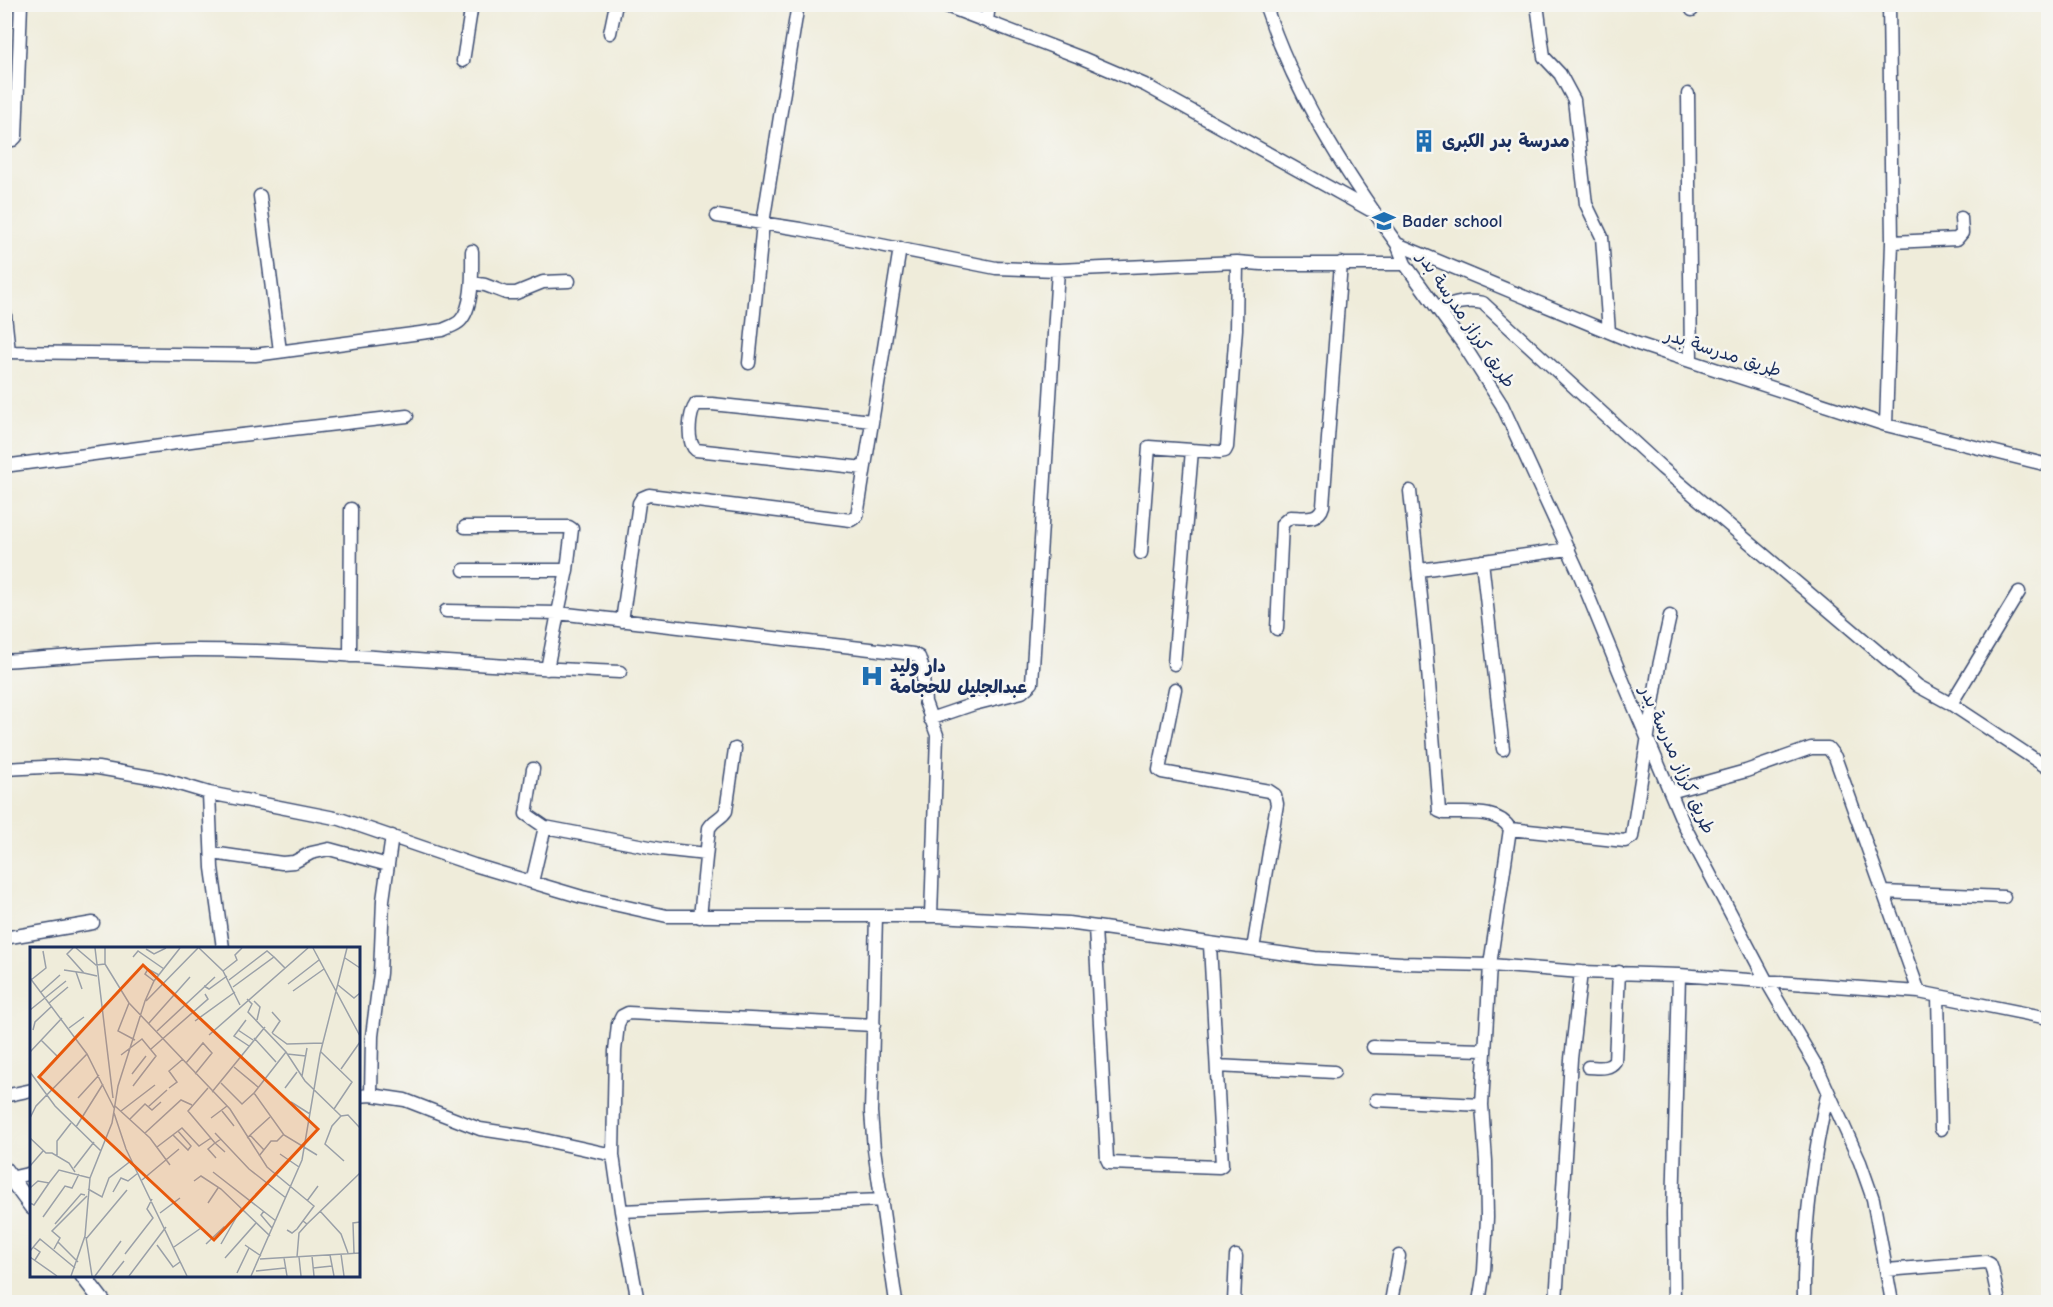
<svg xmlns="http://www.w3.org/2000/svg" width="2053" height="1307" font-family="'Comic Neue','Playpen Sans Arabic',sans-serif">
  <rect width="100%" height="100%" fill="#f6f6f2"/>
  <filter id="ink" filterUnits="userSpaceOnUse"><feTurbulence type="fractalNoise" baseFrequency=".0167" numOctaves="2"/><feDisplacementMap in="SourceGraphic" scale="12" xChannelSelector="R" yChannelSelector="G"/><feConvolveMatrix kernelMatrix="1 2 1 2 8 2 1 2 1" color-interpolation-filters="sRGB"/></filter>
  <filter id="wash" filterUnits="userSpaceOnUse"><feTurbulence type="fractalNoise" baseFrequency=".008" numOctaves="4" result="noise"/><feDisplacementMap in="SourceGraphic" scale="24" xChannelSelector="R" yChannelSelector="G"/><feGaussianBlur stdDeviation="1.35" result="paint"/><feColorMatrix in="noise" values="0 0 0 0 0 0 0 0 0 0 0 0 0 0 0 0 0 1.4 0 .05"/><feComposite in="paint" operator="in"/></filter>
  <g filter="url(#wash)">
    <rect width="100%" height="100%" fill="#efecda"/>
  </g>
  <g filter="url(#ink)">
    <g fill="none" stroke-linecap="round" stroke-linejoin="round">
      <g stroke="#3b4b71" stroke-width="15">
        <path id="minor" d="M941,4L1082,58L1145,85L1370,210
          M1265,4C1294,92 1343,170 1397,244L1405,264L1463,344L1502,405L1579,573L1626,688L1685,827L1767,982L1818,1069L1828,1091L1860,1162L1873,1199L1892,1302
          M1537,4L1544,57L1560,74L1574,100L1586,204L1602,237L1609,332
          M1692,4V10
          M987,21L989,4
          M610,33L616,4
          M463,61L472,4
          M1688,94L1691,361
          M4,140H13L16,137L21,4
          M260,196L280,351
          M717,216L800,229L996,268L1058,270L1237,262L1261,264H1405
          M1892,242L1957,239L1962,233L1961,218
          M1397,244L1638,344L1886,425L2048,465
          M472,283L485,285L506,293H516L543,282L569,281
          M4,306L9,352
          M1439,309C1455,303 1467,300 1483,303L1662,468L1918,686L1951,704L2048,768
          M4,352L255,355L443,330C449,327 456,325 460,321C474,307 472,269 472,251
          M749,363L763,223L798,4
          M1886,425L1892,242L1889,4
          M4,466L206,439L407,416
          M864,468L696,450C686,442 689,414 696,404H712L872,421
          M1410,491L1426,645L1439,811L1444,813C1465,814 1498,808 1510,829L1490,965L1482,1105L1486,1161L1487,1218L1484,1271L1479,1302
          M1141,553L1149,447L1220,452L1225,451L1227,447L1236,329L1237,262
          M1482,561L1503,749
          M464,570H567
          M1420,570L1569,549
          M446,611L558,613L567,570L572,529L569,527H465
          M622,621L639,503L642,498L649,495L851,520L857,516L900,248
          M1277,629L1282,524L1290,517C1303,517 1319,521 1323,506L1341,263
          M350,656L351,509
          M4,661C68,657 131,650 195,650C337,650 478,667 620,672
          M1174,664L1192,450
          M547,669L558,613L913,654L919,657L922,666L925,702L937,735L931,916
          M1175,689L1159,770L1162,772L1269,791L1275,795L1277,804L1253,949
          M1951,704L2019,592
          M930,719L974,704L1022,692L1032,683L1058,270
          M4,769L63,766L98,768L162,779L209,793L340,819L474,865L582,897L667,916H938L1068,923L1315,958L1402,963L1490,965L1581,972L1679,975L1919,992L2048,1018
          M1670,792L1746,771L1811,748H1828L1835,757L1919,992
          M209,793L212,868L223,948
          M545,827L660,849L706,854
          M1510,829L1625,841L1632,837L1659,666L1670,616
          M212,853L282,863L294,862L311,853L329,849L388,865
          M532,882L545,827L526,814L533,769
          M1883,892L2004,897
          M876,916L871,1112L874,1149L896,1302
          M700,917L709,828C714,819 721,819 726,811L735,749
          M1095,927L1107,1159L1109,1163L1219,1167L1222,1165L1210,945
          M4,938L93,923
          M1938,996L1941,1129
          M1373,1047L1484,1050
          M1217,1066L1334,1072
          M1588,1067C1598,1067 1609,1070 1615,1061L1619,972
          M371,1095L372,1036L380,973L383,900L392,836
          M4,1096L32,1090
          M358,1096L371,1095L405,1100L480,1129L526,1136L613,1155L621,1211L638,1302
          M1376,1100L1482,1105
          M613,1155L615,1051L618,1024L622,1016L628,1013L874,1025
          M10,1178L32,1173
          M621,1211L882,1200
          M1887,1270L1986,1262L1990,1264L1992,1269L1999,1302
          M1234,1302L1236,1256
          M1391,1302L1399,1256
          M1556,1302L1571,1059L1581,972
          M1674,1302L1673,1213L1679,975
          M1804,1302C1803,1231 1812,1161 1828,1091"/>
      </g>
      <g stroke="#3b4b71" stroke-width="18">
        <path id="major" d="M4,1169L32,1207
          M83,1276L103,1302"/>
      </g>
      <use href="#minor" stroke="#fff" stroke-width="12"/>
      <use href="#major" stroke="#fff" stroke-width="15"/>
    </g>
  </g>
  <defs>
    <g id="building-bare" transform="scale(1.8)"><path d="M-4-6H4V6H1V3H-1V6H-4ZM-2.5-4.3h1.7v1.8h-1.7ZM.8-4.3h1.7v1.8H.8ZM-2.5-1h1.7V.8h-1.7ZM.8-1h1.7V.8H.8Z" fill="#1f6fb2" stroke="#f6f6f2" stroke-width="2.5" paint-order="stroke"/></g>
    <g id="school-bare" transform="scale(1.8)"><path d="M0-5L7-2L0 1L-7-2ZM-4 1L0 2.5L4 1V4Q0 6-4 4Z" fill="#1f6fb2" stroke="#f6f6f2" stroke-width="2.5" paint-order="stroke"/></g>
    <g id="hospital-bare" transform="scale(1.8)"><path d="M-5-5h3v3.5h4V-5h3V5h-3V1.5h-4V5h-3Z" fill="#1f6fb2" stroke="#f6f6f2" stroke-width="2.5" paint-order="stroke"/></g>
  </defs>
  <g fill-rule="evenodd">
    <use href="#building-bare" x="1424" y="141"/>
    <use href="#school-bare" x="1384" y="221"/>
    <use href="#hospital-bare" x="872" y="676"/>
  </g>
  <g text-anchor="middle" dominant-baseline="central" stroke-width="5" stroke-linejoin="round" paint-order="stroke">
    <g font-size="18" font-weight="bold" fill="#1b2f5e" stroke="#f6f6f2" text-anchor="start">
      <text x="1442" y="141">مدرسة بدر الكبرى</text>
      <text x="1402" y="221">Bader school</text>
      <text x="890" y="666">دار وليد<tspan x="890" dy="21">عبدالجليل للحجامة</tspan></text>
    </g>
    <g font-size="18" fill="#1b2f5e" stroke="#f6f6f2">
      <text transform="translate(1466 320) rotate(56)">طريق كرزاز مدرسة بدر</text>
      <text transform="translate(1723 353) rotate(18)">طريق مدرسة بدر</text>
      <text transform="translate(1677 760) rotate(66)">طريق كرزاز مدرسة بدر</text>
    </g>
  </g>
  <g transform="translate(30 947)">
    <rect width="330" height="330" fill="#efecda"/>
    <path fill="none" stroke="#9aa0a8" stroke-width="1.5" d="M43,1L37,7L54,26L67,29M46,1L66,18L75,17V1M65,1L83,151M169,1L193,24L210,58M283,1L330,89M116,2L124,7L136,1M103,10L108,4L134,22M315,11L330,21M75,17L99,56L200,162L237,220L284,259L267,282L262,286L257,283M34,23L54,26M193,24L207,13L205,8L212,1M46,25L52,42M0,31L57,107L84,161M1,33L16,21L13,4M199,33L237,4L244,10M124,34L115,27L118,22L129,28M258,37L289,13M308,38L324,51L330,46M174,39L179,42L197,29M203,40L244,10L255,21M263,44L294,22M11,45L30,28M217,52L222,57L218,65L256,105L275,134L311,169M116,54L168,1M224,54L230,60L227,73M19,56L38,40M99,56L88,84L105,93M0,63L36,34M216,73L204,89L219,99M165,74L205,45M119,76L160,30M39,81L54,70M3,83L5,75L22,59M208,83L223,93M127,84L185,30M242,86L257,97L293,96M242,86L250,74L242,65M179,88L278,1M224,91L246,115M11,93L27,109M121,102L178,52L175,47M0,105L32,71M256,105L224,146L254,188L287,208M291,105L322,135L304,162M257,107L276,109M91,108L112,92L126,109L103,139M156,116L173,96L182,106L165,127M204,120L228,140M311,122L330,95M0,125L25,159L71,204M102,127L116,109M272,129L277,101M191,136L212,157L224,146M139,141L147,135L139,124L153,112M178,141L158,164L185,196L191,192M255,141L267,125M182,145L235,80M48,151L69,128M261,155L280,167M85,159L120,191L140,218M118,160L137,143M91,164L125,138M192,164L204,179M84,166L96,202L157,329M0,171L6,159L57,107M181,171L197,159M100,172L115,157L122,163L131,155M46,180L73,137M115,186L151,153L162,158M185,186L219,222L256,251M143,188L158,203L161,199L148,184M220,188L234,203M0,191L16,206H22L39,216L45,225M217,191L240,170M127,200L152,181L169,199L181,191M250,207L269,220M27,209V194L41,176M229,209L241,194H247L254,187M186,211L178,202L185,196L195,205M314,214L295,197L302,179L311,169L318,168L330,181M0,219L13,204M44,221L64,195M183,225L246,274M112,233L149,202M164,234L171,229L191,242L240,289M0,241L8,234L19,236L29,223L60,231M58,242L72,250L79,231L102,213M83,245L91,231L98,234L108,226M277,254L288,239M0,256L4,258L19,236M178,256L188,241M234,264L231,268L242,281M290,264L311,287L318,306M130,266L150,251M13,270L35,239L42,241L49,227M273,274L277,277L330,226M25,277L51,247L55,248M56,290L62,329M56,292L97,243M28,295L48,315M176,297L194,280L196,282M191,297L211,262M127,298L143,320L150,315M215,298L231,309M3,300L10,305L5,313M144,300L171,281M24,302L30,291L22,284L57,249M0,304L10,292L45,321M324,306L323,276L330,275M95,307L123,271L117,262L122,252M311,307L314,329M300,308L304,329M282,309L284,329M0,310L27,329M267,310L269,286L277,277M269,310L271,329M195,311L226,276M254,311L257,329M230,312L330,306M283,321L302,319M226,324L255,321M207,326L219,301M41,329L55,289L60,231L82,176L88,139L115,54L124,34L150,1M65,329L91,294M82,329L94,314M99,329L136,280M221,329L272,213L290,107L317,1"/>
    <path fill="#e8590c" fill-opacity="0.15" stroke="#e8590c" stroke-width="3" d="M113,18L288,182L184,293L9,130Z"/>
    <rect width="330" height="330" fill="none" stroke="#1b2f5e" stroke-width="3"/>
  </g>
  <rect width="2053" height="1307" fill="none" stroke="#f6f6f2" stroke-width="24"/>
</svg>
